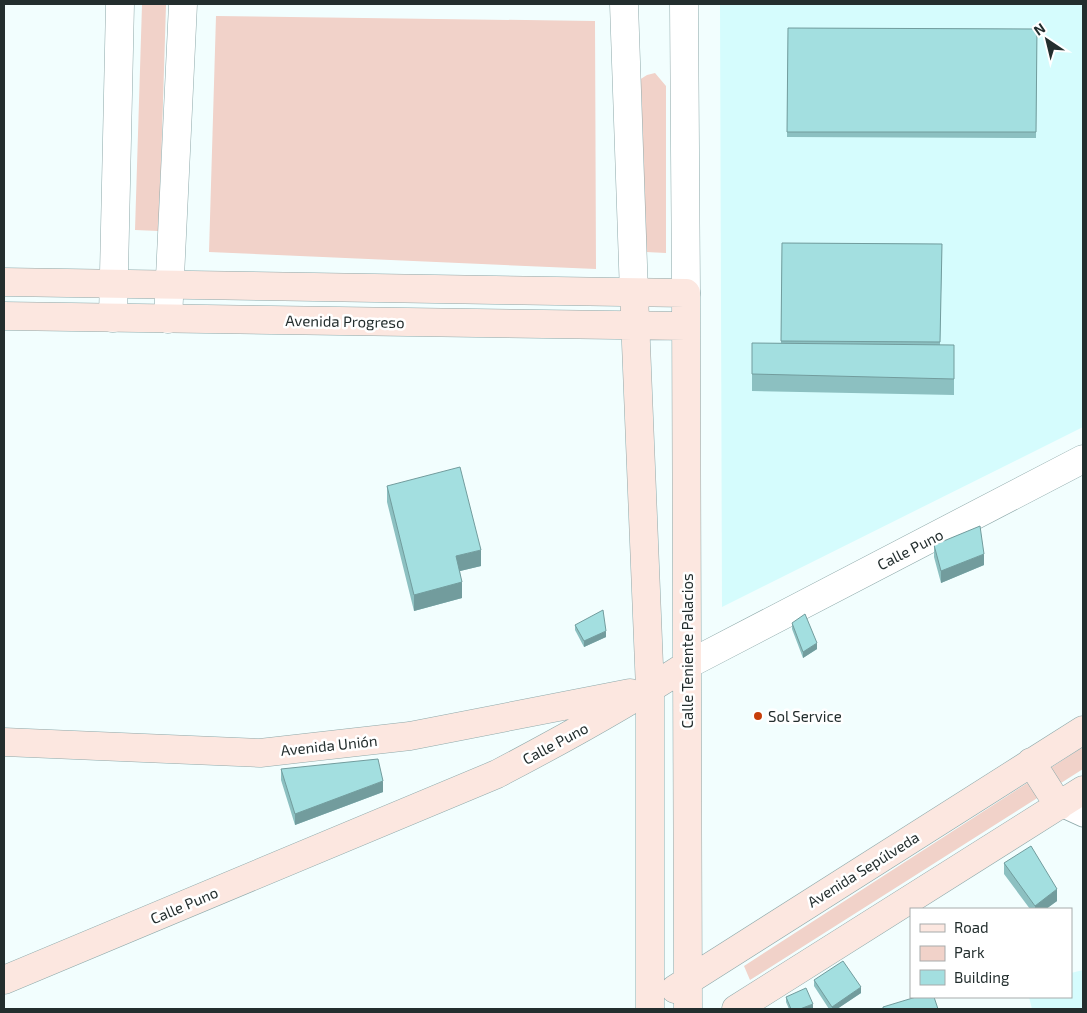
<svg xmlns="http://www.w3.org/2000/svg" width="1087" height="1013" font-family="'Exo 2',sans-serif">
  <rect width="100%" height="100%" fill="#f2fefe"/>
  <path fill="#d5fcfd" d="M720,4H1083V427L722,607Z
    M1083,970V1009H1032L1029,997H1071V973Z"/>
  <path fill="#f1d2c9" d="M142,5H166L159,231L135,230Z
    M216,16L595,21L596,269L209,252Z
    M655,73L666,86V253L646,252L636,82L647,75Z
    M1083,747V769L750,980L744,966Z"/>
  <g fill="none" stroke-linecap="round" stroke-linejoin="round">
    <g stroke="#8ea9aa" stroke-width="21">
      <path id="lane" d="M1059,806L1083,817"/>
    </g>
    <g stroke="#8ea9aa" stroke-width="29">
      <path id="street" d="M624,4L634,294
        M684,4L686,293
        M113,318L120,4
        M168,319L183,4
        M687,665L1083,459"/>
    </g>
    <g stroke="#8ea9aa" stroke-width="29">
      <path id="secondary" d="M4,282L686,293L688,1009
        M634,294L650,690V1009
        M4,316L686,326
        M4,742L260,753L410,736L630,693
        M1031,762L1059,806
        M4,980L497,774C562,740 626,705 687,665
        M675,989L1083,730
        M736,1009L1083,790"/>
    </g>
    <use href="#lane" stroke="#fff" stroke-width="19"/>
    <use href="#street" stroke="#fff" stroke-width="28"/>
    <use href="#secondary" stroke="#fce7e0" stroke-width="28"/>
  </g>
  <path fill="#8cc0c1" d="M788,28L1037,29L1036,138L787,137Z
    M782,243L942,244L940,345H954V395L752,391V343H781Z
    M387,486L481,566L460,571L462,598L414,611L387,502Z
    M934,545L984,565L941,583L934,557Z
    M792,623L817,649L803,658L792,629Z
    M575,625L606,637L584,647L575,630Z
    M281,769L383,792L295,825L281,780Z
    M1004,863L1057,901L1046,909H1030L1004,874Z
    M814,980L861,993L837,1009H829L814,986Z
    M786,997L813,1009H789L786,1002Z"/>
  <path fill="#729c9d" d="M481,550V566L456,572V556Z
    M984,554V565L941,583V571Z
    M462,582V598L414,611V595Z
    M606,631V637L584,647V641Z
    M817,643V649L803,658V652Z
    M383,781V792L295,825V814Z
    M1057,889V901L1046,909H1035V906Z
    M861,987V993L837,1009H832V1007Z
    M813,1004V1009H800Z"/>
  <path fill="#a3dfe0" stroke="#729c9d" d="M788,28L1037,29L1036,132H787Z
    M782,243L942,244L940,342L781,341Z
    M752,343L954,345V379L752,374Z
    M460,467L481,550L456,556L462,582L414,595L387,486Z
    M980,526L984,554L941,571L934,545Z
    M603,610L606,631L584,641L575,625Z
    M805,614L817,643L803,652L792,623Z
    M378,759L383,781L295,814L281,769Z
    M1031,846L1057,889L1035,906L1004,863Z
    M843,961L861,987L832,1007L814,980Z
    M806,988L813,1004L800,1009H791L786,997Z
    M916,997H934L938,1009H883V1007Z"/>
  <circle fill="#c63e0a" stroke="#fff" stroke-width="2" cx="758" cy="716" r="5"/>
  <g text-anchor="middle" dominant-baseline="central" stroke-width="5" stroke-linejoin="round" paint-order="stroke">
    <g font-size="15" fill="#232e2e" stroke="#fff">
      <text transform="translate(345 321) rotate(1)">Avenida Progreso</text>
      <text transform="translate(910 549) rotate(-27)">Calle Puno</text>
      <text transform="translate(687 651) rotate(-90)">Calle Teniente Palacios</text>
      <text transform="translate(555 743) rotate(-28)">Calle Puno</text>
      <text transform="translate(329 745) rotate(-6)">Avenida Unión</text>
      <text transform="translate(863 869) rotate(-32)">Avenida Sepúlveda</text>
      <text transform="translate(184 905) rotate(-23)">Calle Puno</text>
    </g>
    <g font-size="15" fill="#232e2e" stroke="#fff" text-anchor="start">
      <text x="768" y="716">Sol Service</text>
    </g>
  </g>
  <rect width="1087" height="1013" fill="none" stroke="#232e2e" stroke-width="10"/>
  <rect x="910" y="908" width="162" height="90" fill="#ffffff" stroke="#a7abab"/>
  <rect x="920" y="924" width="25" height="8" fill="#fce7e0" stroke="#a7abab"/>
  <text x="954" y="933" font-size="15" fill="#232e2e">Road</text>
  <rect x="920" y="946" width="25" height="15" fill="#f1d2c9" stroke="#a7abab"/>
  <text x="954" y="958" font-size="15" fill="#232e2e">Park</text>
  <rect x="920" y="970" width="25" height="15" fill="#a3dfe0" stroke="#a7abab"/>
  <text x="954" y="983" font-size="15" fill="#232e2e">Building</text>
  <g transform="translate(1047 40) rotate(325)" stroke="#ffffff" stroke-width="4" paint-order="stroke">
  <path d="M0-4L9 19L0 12L-9 19Z" fill="#232e2e"/>
  <text y="-8" font-size="14" font-weight="bold" text-anchor="middle" fill="#232e2e">N</text>
  </g>
</svg>
